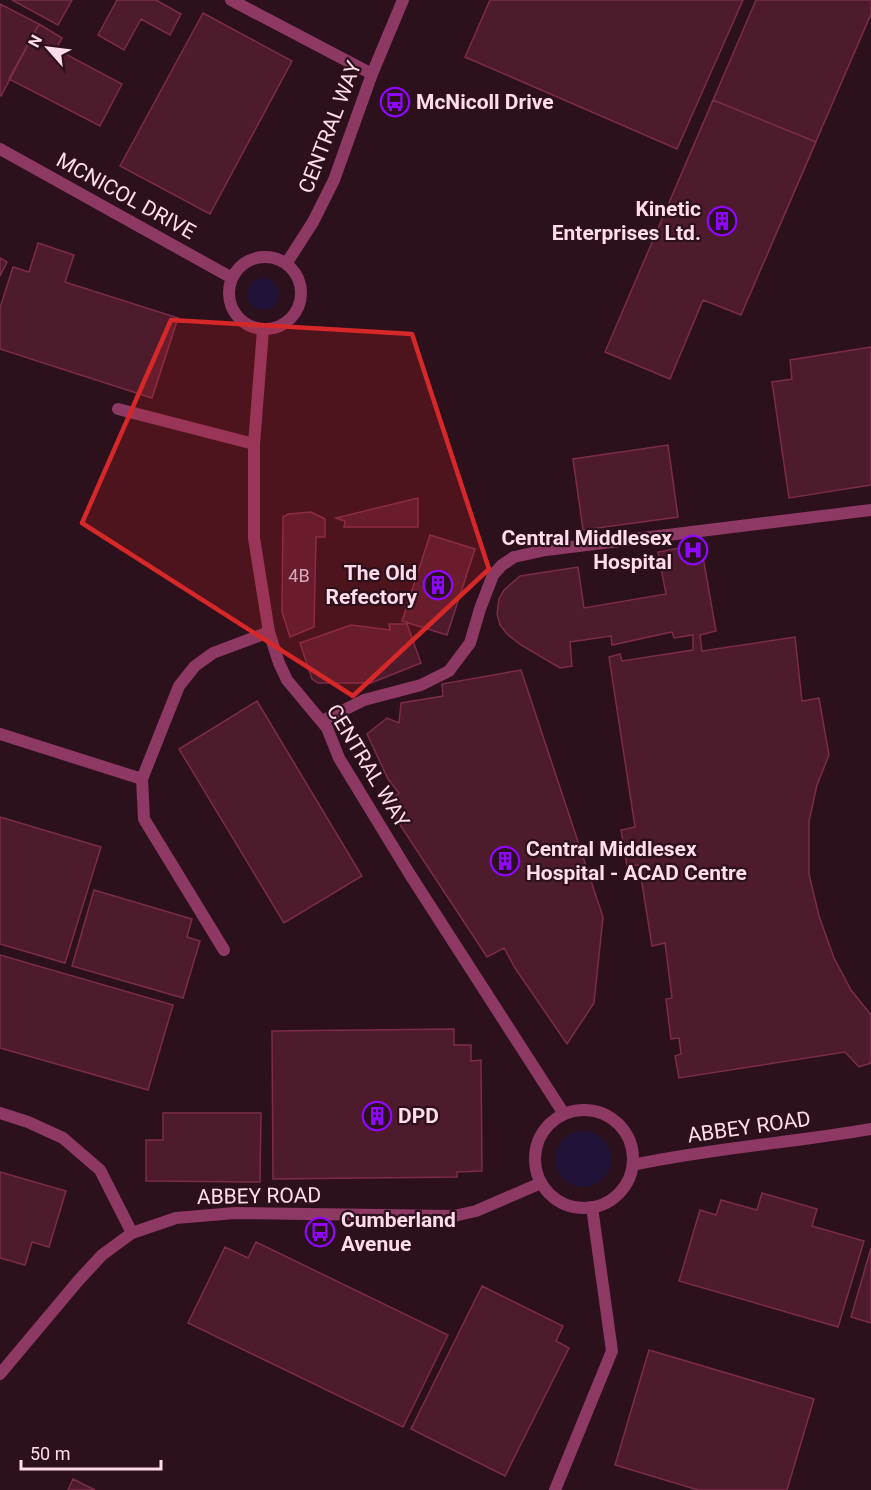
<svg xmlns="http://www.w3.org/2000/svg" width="871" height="1490" font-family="Roboto,sans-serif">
  <rect width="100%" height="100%" fill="#2c101b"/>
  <path fill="#211337" d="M247 294a16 16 0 1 1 32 0a16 16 0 1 1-32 0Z
    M555 1159a28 28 0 1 1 56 0a28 28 0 1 1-56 0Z"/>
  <path fill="#4e1b2d" stroke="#7b2c48" stroke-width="1.5" d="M12,0H72L58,25Z
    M117,0H156L181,14L170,35L141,19L124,50L98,35Z
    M490,0H743L677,149L465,57Z
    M756,0H871V14L741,315L703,300L670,379L605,352Z
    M0,4L39,24L1,96L0,95Z
    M203,13L292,61L210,214L120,166Z
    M39,24L62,38L56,49L122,84L100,126L9,79Z
    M713,100L816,142L741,315L703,300L670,379L605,352Z
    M38,243L74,255L65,282L178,318L152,398L0,349V308L13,267L29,272Z
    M0,258L7,262L0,276Z
    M871,347V485L789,498L772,382L792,379L790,360Z
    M668,445L678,517L583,530L573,459Z
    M418,498V527H344L345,521L336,518Z
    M311,512L325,519V537H316L314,627L290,637L282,612L283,517L288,514Z
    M430,535L475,549L447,635L402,621Z
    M690,546L694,559L703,557L716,631L700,635L702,651L795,637L802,701L819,698L829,755L817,785L809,821V874L819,916L834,958L851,990L871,1015V1063L859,1067L845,1052L679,1078L675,1056L681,1054L679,1038L671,1039L666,999L672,998L665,943L652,946L639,865L627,866L621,830L635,827L609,657L620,654L622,661L693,650V635L674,638L672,632L612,645L611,636L570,642L572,666L560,668L521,645L507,634L500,625L497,614L499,599L504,590L520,576L578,567L584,608L666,594L658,552Z
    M389,624H407L421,663L371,683H318L312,679L300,643L351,625L390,630Z
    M521,670L603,917L594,1003L567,1044L515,968L504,948L487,957L387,805L399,793L388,779L367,734L387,718L399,723L401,703L443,696L442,684Z
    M257,701L362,876L284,923L179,749Z
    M0,817L101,847L65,963L0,944Z
    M94,890L192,919L187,937L200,941L183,998L72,966Z
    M0,955L173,1005L148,1090L0,1048Z
    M454,1029V1045H471V1061L481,1060L482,1171L457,1172V1177L273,1179L272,1031Z
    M163,1113H261L260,1182L146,1181V1140H163Z
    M0,1172L66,1191L49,1247L32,1242L25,1265L0,1258Z
    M762,1193L817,1209L812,1226L864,1241L838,1327L679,1281L700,1210L716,1215L721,1200L757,1210Z
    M256,1242L448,1335L403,1427L188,1323L225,1247L248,1258Z
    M871,1248V1323L851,1317Z
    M482,1286L563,1326L556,1341L569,1348L505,1476L411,1429Z
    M649,1350L814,1399L787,1490H698L615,1465Z
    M73,1479L95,1490H68Z"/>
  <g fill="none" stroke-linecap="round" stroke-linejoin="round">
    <path stroke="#8d3964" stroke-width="12" d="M231,0L372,74
      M0,149L232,278
      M229 293a36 36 0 1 1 72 0a36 36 0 1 1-72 0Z
      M286,264L313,222L334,180L372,74L403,0
      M263,330L254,444V538L269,632L279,663L287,680L327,728L339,758L409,873L564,1114
      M118,409L254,444
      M322,721L364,700L421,685L449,671L470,643L480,609L493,575L502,565L514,557L546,550L871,510
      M0,734L142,779
      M224,950L144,819L142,779L179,686L195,666L213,653L269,632
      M0,1113L28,1122L63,1138L100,1170L132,1233
      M555,1490L612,1351L592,1207"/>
    <path stroke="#8d3964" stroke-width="12" d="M535 1159a49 49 0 1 1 98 0a49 49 0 1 1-98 0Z
      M633,1165C711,1148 792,1143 871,1129
      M0,1374L78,1281L102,1255L132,1233L176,1218L235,1213L454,1216L476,1211L541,1183"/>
  </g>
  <path fill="#d62828" fill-opacity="0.2" stroke="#d62828" stroke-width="4.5" stroke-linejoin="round" d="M171,320L412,334L489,569L353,696L82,523Z"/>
  <defs>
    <g id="bus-ring" transform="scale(1.5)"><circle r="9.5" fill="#2c101b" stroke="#8f07ff" stroke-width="1.5"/><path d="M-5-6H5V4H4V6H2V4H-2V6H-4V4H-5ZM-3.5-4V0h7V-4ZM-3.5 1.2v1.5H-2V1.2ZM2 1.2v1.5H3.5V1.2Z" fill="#8f07ff"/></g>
    <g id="building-ring" transform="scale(1.5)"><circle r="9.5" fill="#2c101b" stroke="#8f07ff" stroke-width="1.5"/><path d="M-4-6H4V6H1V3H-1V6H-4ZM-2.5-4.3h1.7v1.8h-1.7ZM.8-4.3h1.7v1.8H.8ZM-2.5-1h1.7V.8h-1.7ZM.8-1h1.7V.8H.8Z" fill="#8f07ff"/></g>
    <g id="hospital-ring" transform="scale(1.5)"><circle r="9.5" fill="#2c101b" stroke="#8f07ff" stroke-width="1.5"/><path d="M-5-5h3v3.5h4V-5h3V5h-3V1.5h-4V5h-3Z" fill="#8f07ff"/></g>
  </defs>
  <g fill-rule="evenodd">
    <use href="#bus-ring" x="395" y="102"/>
    <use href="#building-ring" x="722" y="221"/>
    <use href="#hospital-ring" x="693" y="550"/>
    <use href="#building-ring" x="438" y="585"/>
    <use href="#building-ring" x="505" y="861"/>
    <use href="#building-ring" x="377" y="1116"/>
    <use href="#bus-ring" x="320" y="1232"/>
  </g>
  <g text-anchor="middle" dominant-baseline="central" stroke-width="4.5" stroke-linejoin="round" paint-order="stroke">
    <g font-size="18" fill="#d3abbc">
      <text x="299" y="575">4B</text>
    </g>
    <g font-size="21" font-weight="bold" fill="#ffdbeb" stroke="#2c101b" text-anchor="start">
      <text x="416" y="102">McNicoll Drive</text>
      <text x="701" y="209" text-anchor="end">Kinetic<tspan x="701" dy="24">Enterprises Ltd.</tspan></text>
      <text x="672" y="538" text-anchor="end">Central Middlesex<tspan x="672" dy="24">Hospital</tspan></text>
      <text x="417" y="573" text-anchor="end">The Old<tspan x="417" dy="24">Refectory</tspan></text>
      <text x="526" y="849">Central Middlesex<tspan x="526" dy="24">Hospital - ACAD Centre</tspan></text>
      <text x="398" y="1116">DPD</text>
      <text x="341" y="1220">Cumberland<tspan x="341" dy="24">Avenue</tspan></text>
    </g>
    <g font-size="21" fill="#ffdbeb" stroke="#2c101b">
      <text transform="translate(330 127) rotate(-69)">CENTRAL WAY</text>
      <text transform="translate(126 196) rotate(29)">MCNICOL DRIVE</text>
      <text transform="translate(368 766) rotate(59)">CENTRAL WAY</text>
      <text transform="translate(749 1127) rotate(-8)">ABBEY ROAD</text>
      <text transform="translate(259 1196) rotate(-1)">ABBEY ROAD</text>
    </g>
  </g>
  <g transform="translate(48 48) rotate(298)" stroke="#2c101b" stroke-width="4.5" paint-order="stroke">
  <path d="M0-4.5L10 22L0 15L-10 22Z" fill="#ffdbeb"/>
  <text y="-9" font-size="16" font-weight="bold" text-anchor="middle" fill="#ffdbeb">N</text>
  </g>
  <path d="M21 1460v9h140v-9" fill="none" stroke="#ffdbeb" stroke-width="3"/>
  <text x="30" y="1460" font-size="18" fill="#ffdbeb" stroke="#2c101b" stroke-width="4.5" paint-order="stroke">50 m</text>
</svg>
